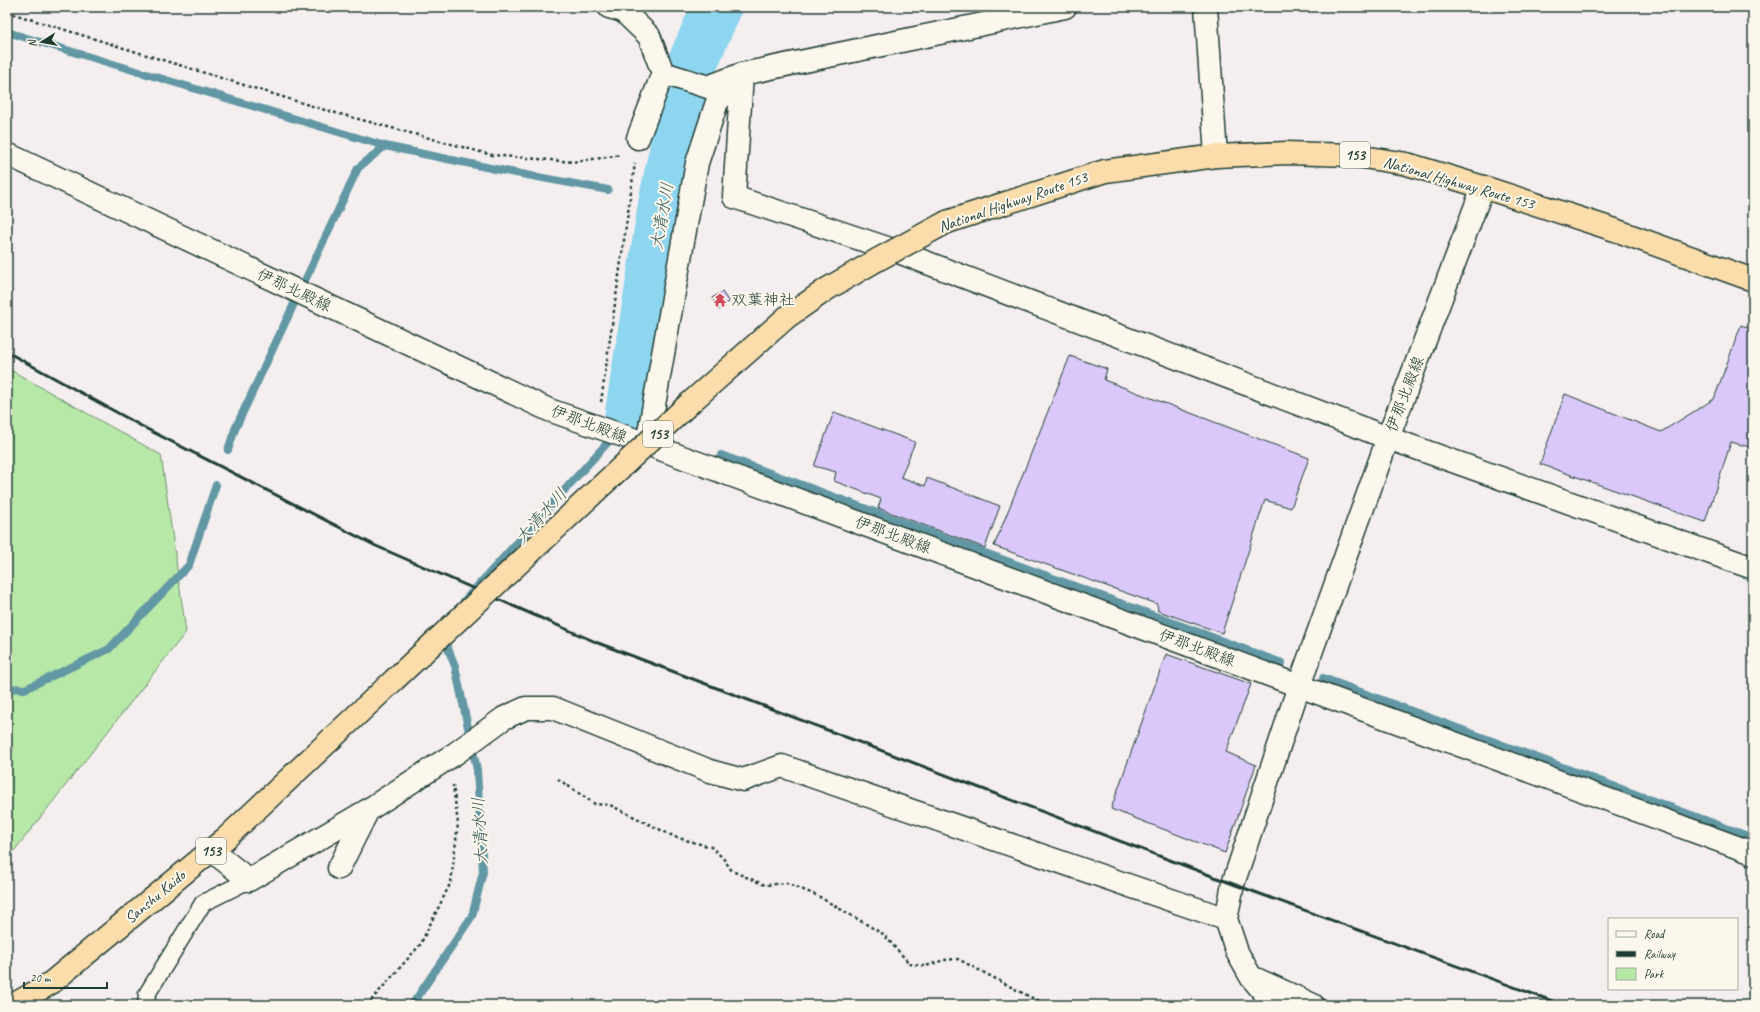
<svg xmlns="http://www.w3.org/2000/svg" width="1760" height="1012" font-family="Caveat,'Klee One',sans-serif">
  <rect width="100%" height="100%" fill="#f4eeef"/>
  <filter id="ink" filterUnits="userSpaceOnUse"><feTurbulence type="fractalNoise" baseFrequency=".025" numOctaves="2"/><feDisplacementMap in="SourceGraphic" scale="8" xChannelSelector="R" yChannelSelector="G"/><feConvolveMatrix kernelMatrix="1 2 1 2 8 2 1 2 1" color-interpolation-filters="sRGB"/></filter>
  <g filter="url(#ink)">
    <path fill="#b8e8a7" stroke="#6c926e" d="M7,368L161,455L186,632L14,851H7Z"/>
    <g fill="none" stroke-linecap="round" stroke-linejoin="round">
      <path stroke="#6298a4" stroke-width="8" d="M7,32L385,146
        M651,196L664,199
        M228,450L235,429L358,168L385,146L505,171L608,190
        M721,455L1282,663
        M464,601L629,419L636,421
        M1323,678L1753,838
        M7,688L25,689L109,649L189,565L216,485
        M412,1005L472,916L483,872L477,770L455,666L443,636"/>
      <path stroke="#8ed5ef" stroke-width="50" d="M629,419L664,199L692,64L717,7"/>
    </g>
    <path fill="#d9c8f9" stroke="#1f3d34" d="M722,292L729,302L719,310L712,298Z
      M1741,325L1753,330V448L1731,442L1705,522L1540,464L1565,394L1661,432L1714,399Z
      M1070,356L1107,369L1104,380L1309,458L1291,508L1265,500L1222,633L1158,611L1157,604L994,546Z
      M834,412L915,442L901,477L925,486L927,478L1000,506L985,548L878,508L881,499L834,481L836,472L814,466Z
      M1166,654L1251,684L1226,752L1256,765L1225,853L1111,809Z"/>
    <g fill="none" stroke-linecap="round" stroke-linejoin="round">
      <g stroke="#1f3d34" stroke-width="19">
        <path id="lane" d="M146,1005L147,994L203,903L249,880"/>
      </g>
      <g stroke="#1f3d34" stroke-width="25">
        <path id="street" d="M609,7L623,11L649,36L663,73L638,138
          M663,73L708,87L742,74L1065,7
          M742,74L734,197L896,251L1388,438L1753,568
          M647,444L697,163L717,102L739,77
          M211,850L249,880L368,810
          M339,868L368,810L456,753L504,718L526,708H553L710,771L743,780L782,766L1226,919
          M1256,979L1313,1005
          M1275,1005L1251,977L1237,952L1226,919L1233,884L1299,686L1753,853"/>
      </g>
      <g stroke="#1f3d34" stroke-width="25">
        <path id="secondary" d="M1206,7L1216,156
          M7,154L549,410L647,444L1299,686L1388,438L1483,187"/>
      </g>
      <g stroke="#1f3d34" stroke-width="25">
        <path id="highway" d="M947,222L1105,171L1216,156L1286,153L1351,155L1407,164L1483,187L1615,230L1753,280
          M13,1005L51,983L226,838L394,680"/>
      </g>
      <path stroke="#1f3d34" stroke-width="2.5" stroke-dasharray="3 3" stroke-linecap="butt" d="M7,12L325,110L492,155L573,162L621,155
        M601,402L635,163
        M558,779L595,804L610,805L675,837L711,847L723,858L732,871L765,885L787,883L818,896L883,934L910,964L926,966L944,960L958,959L1034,999L1054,1005
        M367,1005L420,945L451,882L458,824L453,785"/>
      <use href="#lane" stroke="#fbf7ec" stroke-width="16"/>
      <use href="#street" stroke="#fbf7ec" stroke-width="22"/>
      <use href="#secondary" stroke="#fbf7ec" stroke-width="22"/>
      <use href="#highway" stroke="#faddab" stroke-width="22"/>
      <path stroke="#1f3d34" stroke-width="3" d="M7,352L145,428L376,546L598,643L1233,884L1563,1005"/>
      <g stroke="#1f3d34" stroke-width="25" stroke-linecap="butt">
        <path id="highway-bridge" d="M394,680L691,402L787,317L827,289L877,260L947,222"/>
      </g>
      <use href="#highway-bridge" stroke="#faddab" stroke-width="22"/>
    </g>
  </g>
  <defs>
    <g id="temple-bare" transform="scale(1.08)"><path d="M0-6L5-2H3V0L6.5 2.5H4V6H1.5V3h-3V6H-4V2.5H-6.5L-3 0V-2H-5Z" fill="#d1495b" stroke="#fbf7ec" stroke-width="2.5" paint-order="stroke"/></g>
  </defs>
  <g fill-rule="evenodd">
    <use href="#temple-bare" x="720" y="300"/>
  </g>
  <g text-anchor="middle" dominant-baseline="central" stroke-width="4" stroke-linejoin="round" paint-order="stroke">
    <g fill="#fbf7ec" stroke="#61756b" stroke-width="1">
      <rect x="1340" y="142" width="30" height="26" rx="3"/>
      <rect x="643" y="421" width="30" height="26" rx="3"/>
      <rect x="196" y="838" width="30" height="26" rx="3"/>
    </g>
    <g font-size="15" font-weight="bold" fill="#1f3d34">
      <text x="1355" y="155">153</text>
      <text x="658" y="434">153</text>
      <text x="211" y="851">153</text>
    </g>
    <g font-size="16" fill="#1f3d34" stroke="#fbf7ec">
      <text transform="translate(1459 183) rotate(16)">National Highway Route 153</text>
      <text transform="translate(1013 202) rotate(-19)">National Highway Route 153</text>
      <text transform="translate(294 290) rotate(25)">伊那北殿線</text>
      <text transform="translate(1405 394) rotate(-69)">伊那北殿線</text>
      <text transform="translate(589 424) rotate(20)">伊那北殿線</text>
      <text transform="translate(893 535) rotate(20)">伊那北殿線</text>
      <text transform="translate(1197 648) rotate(20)">伊那北殿線</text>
      <text transform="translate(155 897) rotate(-40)">Sanshu Kaido</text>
    </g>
    <g font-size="16" fill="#1f3d34" stroke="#fbf7ec" text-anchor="start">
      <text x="731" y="300">双葉神社</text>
    </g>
    <g font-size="17" font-style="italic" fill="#355b59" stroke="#fbf7ec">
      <text transform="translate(662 216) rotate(-80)">大清水川</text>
      <text transform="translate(541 516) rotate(-48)">大清水川</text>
      <text transform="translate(480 831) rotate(-93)">大清水川</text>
    </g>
  </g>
  <rect width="1760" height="1012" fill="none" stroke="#fbf7ec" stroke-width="24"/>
  <rect x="12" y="12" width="1736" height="988" fill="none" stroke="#1f3d34" stroke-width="1.5" filter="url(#ink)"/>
  <rect x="1608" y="918" width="130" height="72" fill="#fbf7ec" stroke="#a3ada2"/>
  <rect x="1616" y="931" width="20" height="6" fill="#fbf7ec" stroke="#a3ada2"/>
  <text x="1644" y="938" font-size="12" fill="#1f3d34">Road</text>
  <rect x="1616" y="951" width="20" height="6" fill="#1f3d34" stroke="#a3ada2"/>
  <text x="1644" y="958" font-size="12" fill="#1f3d34">Railway</text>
  <rect x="1616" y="968" width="20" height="12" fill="#b8e8a7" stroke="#a3ada2"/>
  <text x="1644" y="978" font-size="12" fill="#1f3d34">Park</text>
  <g transform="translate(42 42) rotate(259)" stroke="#fbf7ec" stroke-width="3" paint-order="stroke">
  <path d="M0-3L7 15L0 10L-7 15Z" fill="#1f3d34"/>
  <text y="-6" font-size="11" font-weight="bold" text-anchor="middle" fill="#1f3d34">N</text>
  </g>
  <path d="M24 982v6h83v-6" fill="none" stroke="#1f3d34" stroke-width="2"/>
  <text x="30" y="982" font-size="12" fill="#1f3d34" stroke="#fbf7ec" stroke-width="3" paint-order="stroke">20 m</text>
</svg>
